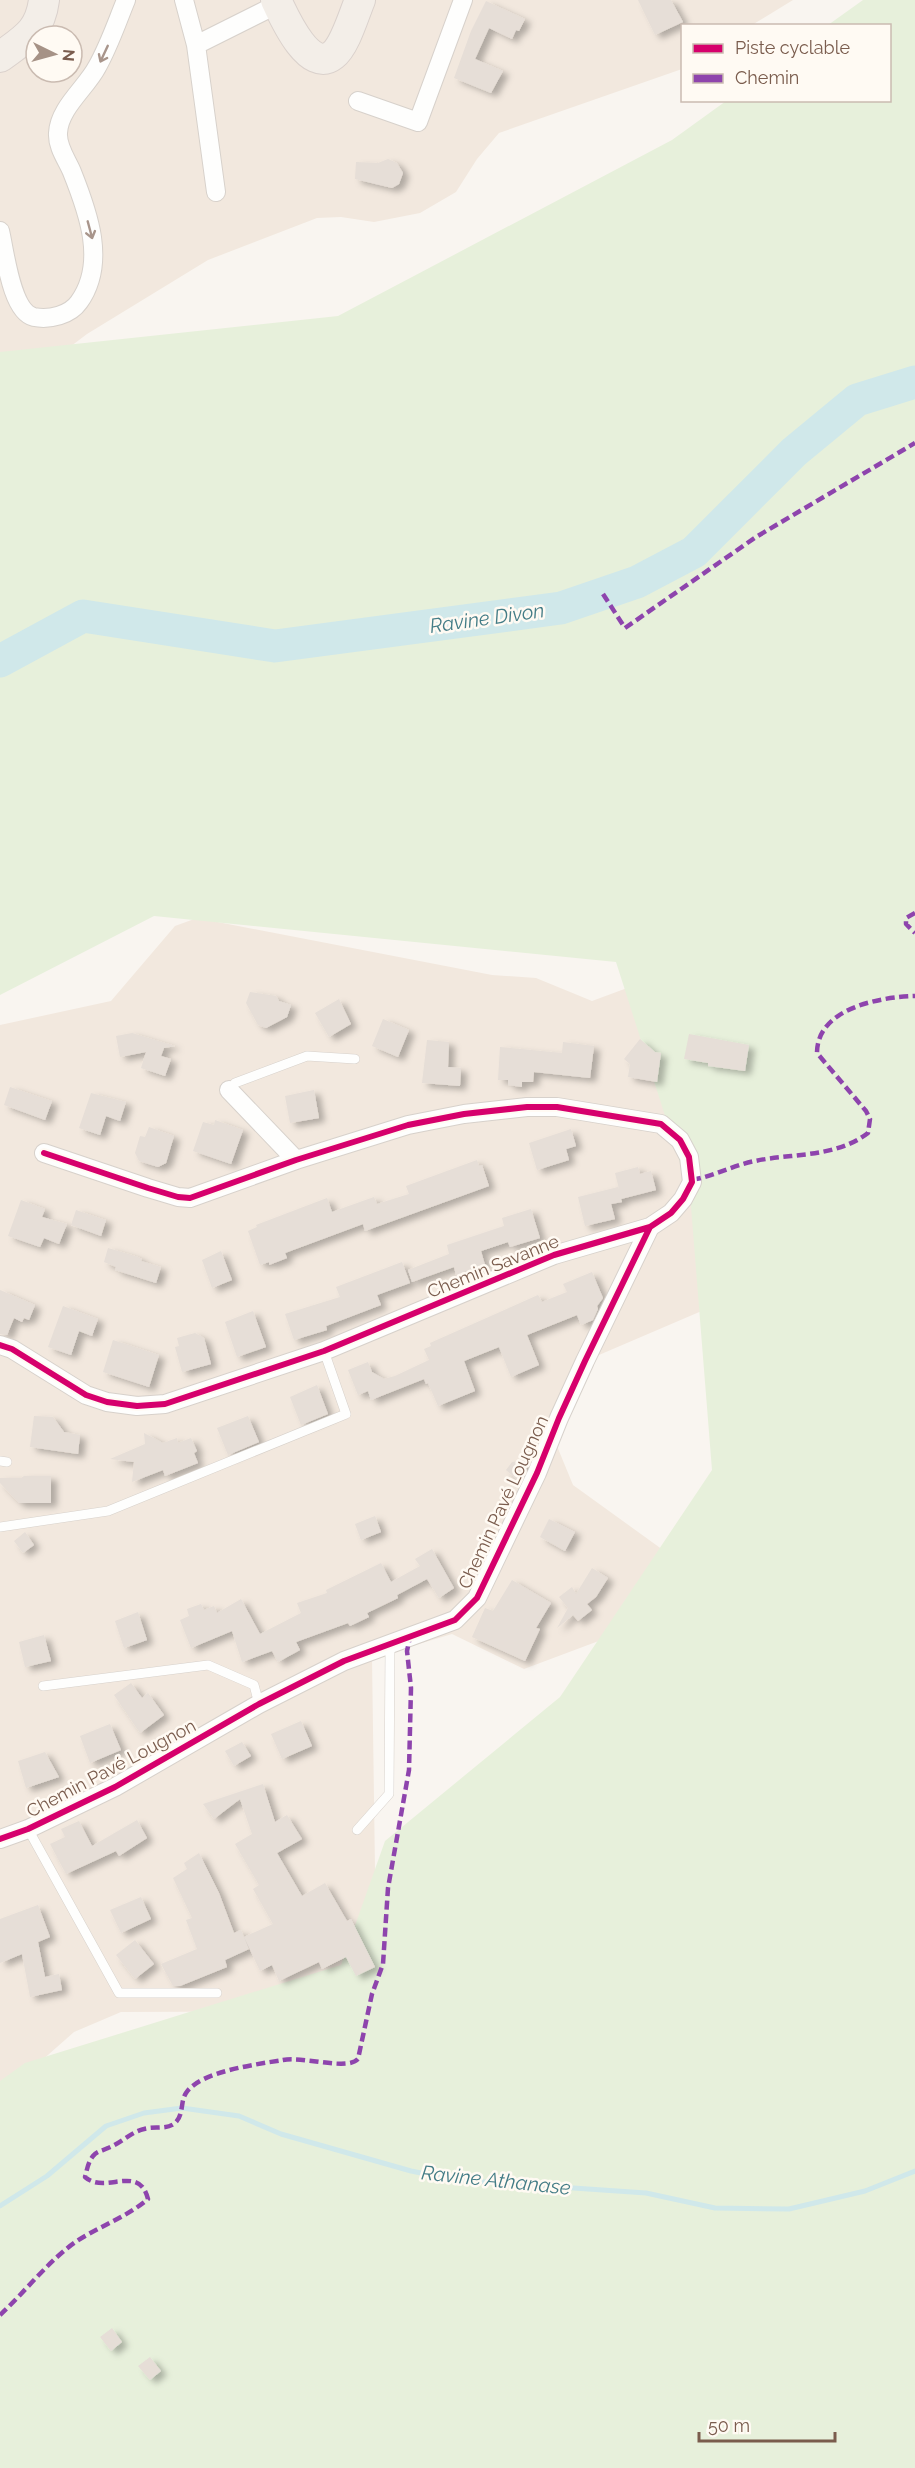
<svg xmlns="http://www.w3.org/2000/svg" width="915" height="2468" font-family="Raleway,sans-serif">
  <defs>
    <filter id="shadow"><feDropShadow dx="6" dy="4" stdDeviation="3" flood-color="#0004"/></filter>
  </defs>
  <rect width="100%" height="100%" fill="#f9f5f0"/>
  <path fill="#f2e8de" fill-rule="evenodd" d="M0,0H793L752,25L682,26V69L499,133L477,159L456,192L420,213L374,222L341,217L317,218L208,260L87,334L0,400ZM36,36H72V72H36Z
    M197,918L492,975L536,978L592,1001L665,974L809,1265L585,1361L552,1434L573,1485L724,1594L524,1669L452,1634L372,1658L377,2011L121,2012L74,2032L6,2092L0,2100V1025L111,1001L175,926Z"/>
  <path fill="#e7f0db" d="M863,0H915V2468H0V2081L25,2063L341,1965L385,1841L560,1697L712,1470L690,1194L616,962L154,916L0,995V352L338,316L672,140L726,101L890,100V26L828,25Z"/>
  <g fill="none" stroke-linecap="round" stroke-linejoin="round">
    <path stroke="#d0e8ea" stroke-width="5" d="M0,2206L47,2176L106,2126L144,2113L182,2108L239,2116L281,2134L411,2171L457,2180L646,2193L715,2208L789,2209L865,2191L915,2171"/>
    <path stroke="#d0e8ea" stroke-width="33" d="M0,661L83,616L275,646L561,608L637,582L694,552L794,452L857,400L915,382"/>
  </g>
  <path fill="#e6ded7" filter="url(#shadow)" d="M638,0H671L683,22L655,35Z
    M486,1L525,19L519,31L516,30L512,39L489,28L475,59L503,71L491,93L454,78L471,31Z
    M388,159L397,163L403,173L399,184L392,188L355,179L356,162L378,163Z
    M250,992L276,996L279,1001L291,1005L287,1017L266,1028L258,1025L246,1003Z
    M339,999L351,1024L329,1037L315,1013Z
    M383,1019L409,1030L398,1057L372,1046Z
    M132,1033L175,1046L164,1048L161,1056L171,1059L165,1076L141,1068L146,1052L120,1057L116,1036Z
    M689,1034L749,1045L745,1071L708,1066V1063L684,1059Z
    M640,1039L655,1052L661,1053L657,1082L628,1077L630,1064L624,1059Z
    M427,1040L449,1042L448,1067L461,1068L460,1086L422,1083Z
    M563,1042L594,1046L590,1078L534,1072L533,1082H522V1087L508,1085V1080H498L500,1047L562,1053Z
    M10,1087L52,1101L45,1120L4,1105Z
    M314,1090L319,1118L290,1123L285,1096Z
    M91,1093L126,1102L120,1121L106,1116L100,1135L79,1128Z
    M215,1120L243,1130L231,1164L193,1151L203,1122L214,1125Z
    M149,1127L174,1136L166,1163L158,1167L139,1161L135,1153L140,1136L145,1137Z
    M571,1129L576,1146L566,1149L569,1160L537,1170L529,1143Z
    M477,1160L479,1166L482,1165L489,1186L365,1231L363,1224L285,1253L287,1258L269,1265V1262L260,1265L248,1231L257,1227L256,1225L327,1198L332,1212L374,1197L377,1204L409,1194L406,1186Z
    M638,1167L640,1174L651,1171L656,1190L621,1199L622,1202L611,1204L615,1219L585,1226L578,1197L618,1187L619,1189L615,1173Z
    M21,1200L45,1209L42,1217L67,1224L59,1244L44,1238L40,1247L8,1236Z
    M531,1209L540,1238L510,1247L508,1242L481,1251L485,1265L456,1275L454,1267L412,1282L408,1270L449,1254L447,1245L504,1226L502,1218Z
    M76,1210L106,1220L101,1236L71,1225Z
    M108,1248L135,1256L142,1259L141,1261L161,1267L156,1283L115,1270L116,1267L104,1262Z
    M221,1251L232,1280L212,1288L202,1260Z
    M402,1262L410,1283L377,1295L381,1305L326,1326L327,1330L294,1340L285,1314L340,1297L336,1287Z
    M592,1272L603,1298L597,1306L598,1309L593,1320L581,1325L577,1315L527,1335L539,1365L511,1377L499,1347L464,1361L475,1391L438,1406L428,1383L426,1384L424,1379L371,1400L368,1391L358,1395L348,1370L368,1362L372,1372L384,1379L395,1376L429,1360L424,1349L431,1346L430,1343L538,1295L542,1302L567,1292L563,1284Z
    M0,1290L35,1305L29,1320L24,1318L22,1322L14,1318L7,1335L0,1334Z
    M63,1306L98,1319L92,1336L79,1331L71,1355L48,1347Z
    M253,1311L266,1347L237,1357L225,1322Z
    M195,1333L204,1338L211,1364L182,1372L175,1347L179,1346L177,1338Z
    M113,1340L159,1355L149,1387L103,1372Z
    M317,1385L328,1414L301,1425L290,1397Z
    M34,1416L53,1417L64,1432L80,1435L78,1454L30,1447Z
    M248,1416L259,1442L228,1455L217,1428Z
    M144,1433L163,1443L177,1438L178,1443L191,1438L197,1451L194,1453L198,1463L165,1476L163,1470L132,1482L134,1462L110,1459L145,1444Z
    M527,1460L529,1462L520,1482L506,1470L512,1462Z
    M24,1476H51V1503H19L0,1483V1478H21Z
    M375,1516L381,1532L361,1540L355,1524Z
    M549,1519L575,1532L565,1551L540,1537Z
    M25,1532L34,1545L23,1553L14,1541Z
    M432,1549L454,1588L439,1598L427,1579L397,1595L398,1598L367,1613L369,1617L350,1626L348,1623L296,1642L300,1650L278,1662L272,1651L242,1662L232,1631L191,1648L180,1620L189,1616L187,1609L201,1604L204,1610L214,1606L217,1613L241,1599L260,1634L301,1613L297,1603L327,1593L326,1590L381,1563L391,1582L420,1566L415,1559Z
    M592,1568L608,1578L596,1597L587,1604L592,1610L578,1621L573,1615L557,1628L568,1608L559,1597L572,1587L576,1594Z
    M512,1580L551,1603L536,1628L540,1629L525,1661L472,1637L485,1608L493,1611Z
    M138,1612L147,1640L124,1648L115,1621Z
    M44,1635L51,1661L25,1667L19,1642Z
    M131,1683L142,1698L148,1693L164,1715L140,1733L114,1695Z
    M301,1721L312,1746L282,1759L271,1734Z
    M110,1724L121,1750L90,1763L80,1736Z
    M242,1742L251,1756L234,1766L225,1751Z
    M45,1752L59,1777L26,1788L18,1761Z
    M263,1784L275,1822L287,1815L302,1839L277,1853L302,1896L325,1883L347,1921L351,1919L375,1967L356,1976L346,1957L322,1969L319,1962L279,1981L272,1965L260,1971L244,1937L273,1924L253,1889L259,1885L235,1844L252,1834L240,1799L214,1819L203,1804Z
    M137,1820L147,1838L119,1856L116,1851L66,1874L50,1844L65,1837L61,1829L79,1821L92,1846Z
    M199,1853L219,1893L234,1933L241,1930L249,1949L225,1960L227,1967L180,1986H173L161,1964L197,1949L186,1920L192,1918L173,1878L187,1869L184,1863Z
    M141,1897L151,1919L121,1933L110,1910Z
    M38,1905L50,1937L38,1942L45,1977L59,1974L62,1990L30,1997L22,1954L0,1963V1919Z
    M135,1940L154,1964L135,1979L116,1955Z
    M112,2328L122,2342L111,2351L100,2337Z
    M150,2357L161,2371L150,2380L138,2366Z"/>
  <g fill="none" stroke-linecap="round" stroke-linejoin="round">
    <g stroke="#d7d1cb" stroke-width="10">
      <path id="lane" d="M229,1090L235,1083L307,1056L355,1059
        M0,1461L7,1462
        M0,1527L108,1511L346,1414L324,1351
        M43,1686L208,1665L254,1685L259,1704
        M28,1829L119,1993H217
        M357,1830L389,1794L390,1646"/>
    </g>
    <g stroke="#d7d1cb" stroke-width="20">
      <path id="street" d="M184,0L196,45L216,192
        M196,45L278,4
        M358,101L418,122L463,0
        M0,231C5,251 11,312 34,317C50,320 70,315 79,302C107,263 88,212 72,172C67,160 57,147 58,133C59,108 86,88 97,67C109,46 117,22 126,0
        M229,1090L296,1160
        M0,1345L12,1349L86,1395L107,1402L137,1406L165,1404L324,1351L554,1255L650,1227L671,1213L683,1199L692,1182L689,1157L680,1140L661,1124L557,1107H527L464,1114L408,1125L296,1160L190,1198L178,1197L148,1188L44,1153
        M0,1839L28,1829L115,1787L259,1704L344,1661L455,1620L477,1598L537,1473L559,1418L585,1361L650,1227"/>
    </g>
    <g stroke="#dad1cc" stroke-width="32">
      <path id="primary" d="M276,0C284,17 309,74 333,55C345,46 354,14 360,0
        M0,57C24,39 40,32 44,0"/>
    </g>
    <use href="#lane" stroke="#fefefd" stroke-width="9"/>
    <use href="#street" stroke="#fefefd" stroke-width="18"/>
    <use href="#primary" stroke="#f3eee8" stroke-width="30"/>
    <path stroke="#8e44ad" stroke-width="4.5" stroke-dasharray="9 4.5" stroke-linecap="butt" d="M603,594L625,628L756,537L915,443
      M915,913L906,918V924L915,933
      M692,1180C714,1176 734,1165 755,1161C793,1153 835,1158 868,1133L870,1119L866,1111L817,1053C817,1008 880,997 915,996
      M0,2315C25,2292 50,2259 77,2241C100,2226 127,2217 148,2199C139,2163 105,2195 85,2177C87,2170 88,2162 93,2156C97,2151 102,2151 108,2148C121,2143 131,2132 144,2129C154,2126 167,2130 175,2123C184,2115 180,2102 186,2093C200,2071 259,2064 283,2060C304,2056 347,2071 358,2059L372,1994L383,1964L388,1888L409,1770L411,1688L407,1651L410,1637"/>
    <g stroke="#fffaf3" stroke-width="10">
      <path id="cycleway" d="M0,1345L12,1349L86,1395L107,1402L137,1406L165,1404L324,1351L554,1255L650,1227L671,1213L683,1199L692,1182L689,1157L680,1140L661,1124L557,1107H527L464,1114L408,1125L296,1160L190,1198L178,1197L148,1188L44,1153
        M0,1839L28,1829L115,1787L259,1704L344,1661L455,1620L477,1598L537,1473L559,1418L585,1361L650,1227"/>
    </g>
    <use href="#cycleway" stroke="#d6006c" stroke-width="6"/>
  </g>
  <defs><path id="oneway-shaft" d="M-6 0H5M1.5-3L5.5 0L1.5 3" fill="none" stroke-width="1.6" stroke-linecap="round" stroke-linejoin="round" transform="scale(1.5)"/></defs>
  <g stroke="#a8958b">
    <use href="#oneway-shaft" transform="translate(104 54) rotate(115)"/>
    <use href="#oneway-shaft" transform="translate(90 230) rotate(75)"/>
  </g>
  <g text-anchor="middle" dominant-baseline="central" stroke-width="5" stroke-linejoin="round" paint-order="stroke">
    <g font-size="18" fill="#7a5c4d" stroke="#fffaf3">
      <text transform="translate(493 1266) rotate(-22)">Chemin Savanne</text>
      <text transform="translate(503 1502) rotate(-65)">Chemin Pavé Lougnon</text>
      <text transform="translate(111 1768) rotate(-28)">Chemin Pavé Lougnon</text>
    </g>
    <g font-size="20" font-style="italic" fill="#437c86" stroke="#fffaf3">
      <text transform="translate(487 618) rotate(-8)">Ravine Divon</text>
      <text transform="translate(496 2180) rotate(6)">Ravine Athanase</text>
    </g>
  </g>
  <rect x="681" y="24" width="210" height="78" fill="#fffaf3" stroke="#cabbb1" stroke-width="1.5"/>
  <rect x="693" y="44" width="30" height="9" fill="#d6006c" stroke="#cabbb1" stroke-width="1.5"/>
  <text x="735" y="54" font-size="18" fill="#7a5c4d">Piste cyclable</text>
  <rect x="693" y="74" width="30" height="9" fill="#8e44ad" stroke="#cabbb1" stroke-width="1.5"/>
  <text x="735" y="84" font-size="18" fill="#7a5c4d">Chemin</text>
  <g transform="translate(54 54) rotate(95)"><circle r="28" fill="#fffaf3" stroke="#cabbb1" stroke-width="1.5"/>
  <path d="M0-4.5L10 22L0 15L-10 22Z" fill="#a69286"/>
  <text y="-9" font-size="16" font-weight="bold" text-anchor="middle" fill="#7a5c4d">N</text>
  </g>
  <path d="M699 2432v9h136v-9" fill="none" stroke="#7a5c4d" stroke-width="3"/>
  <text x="708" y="2432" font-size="18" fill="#7a5c4d" stroke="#fffaf3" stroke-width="4.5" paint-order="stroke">50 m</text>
</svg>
